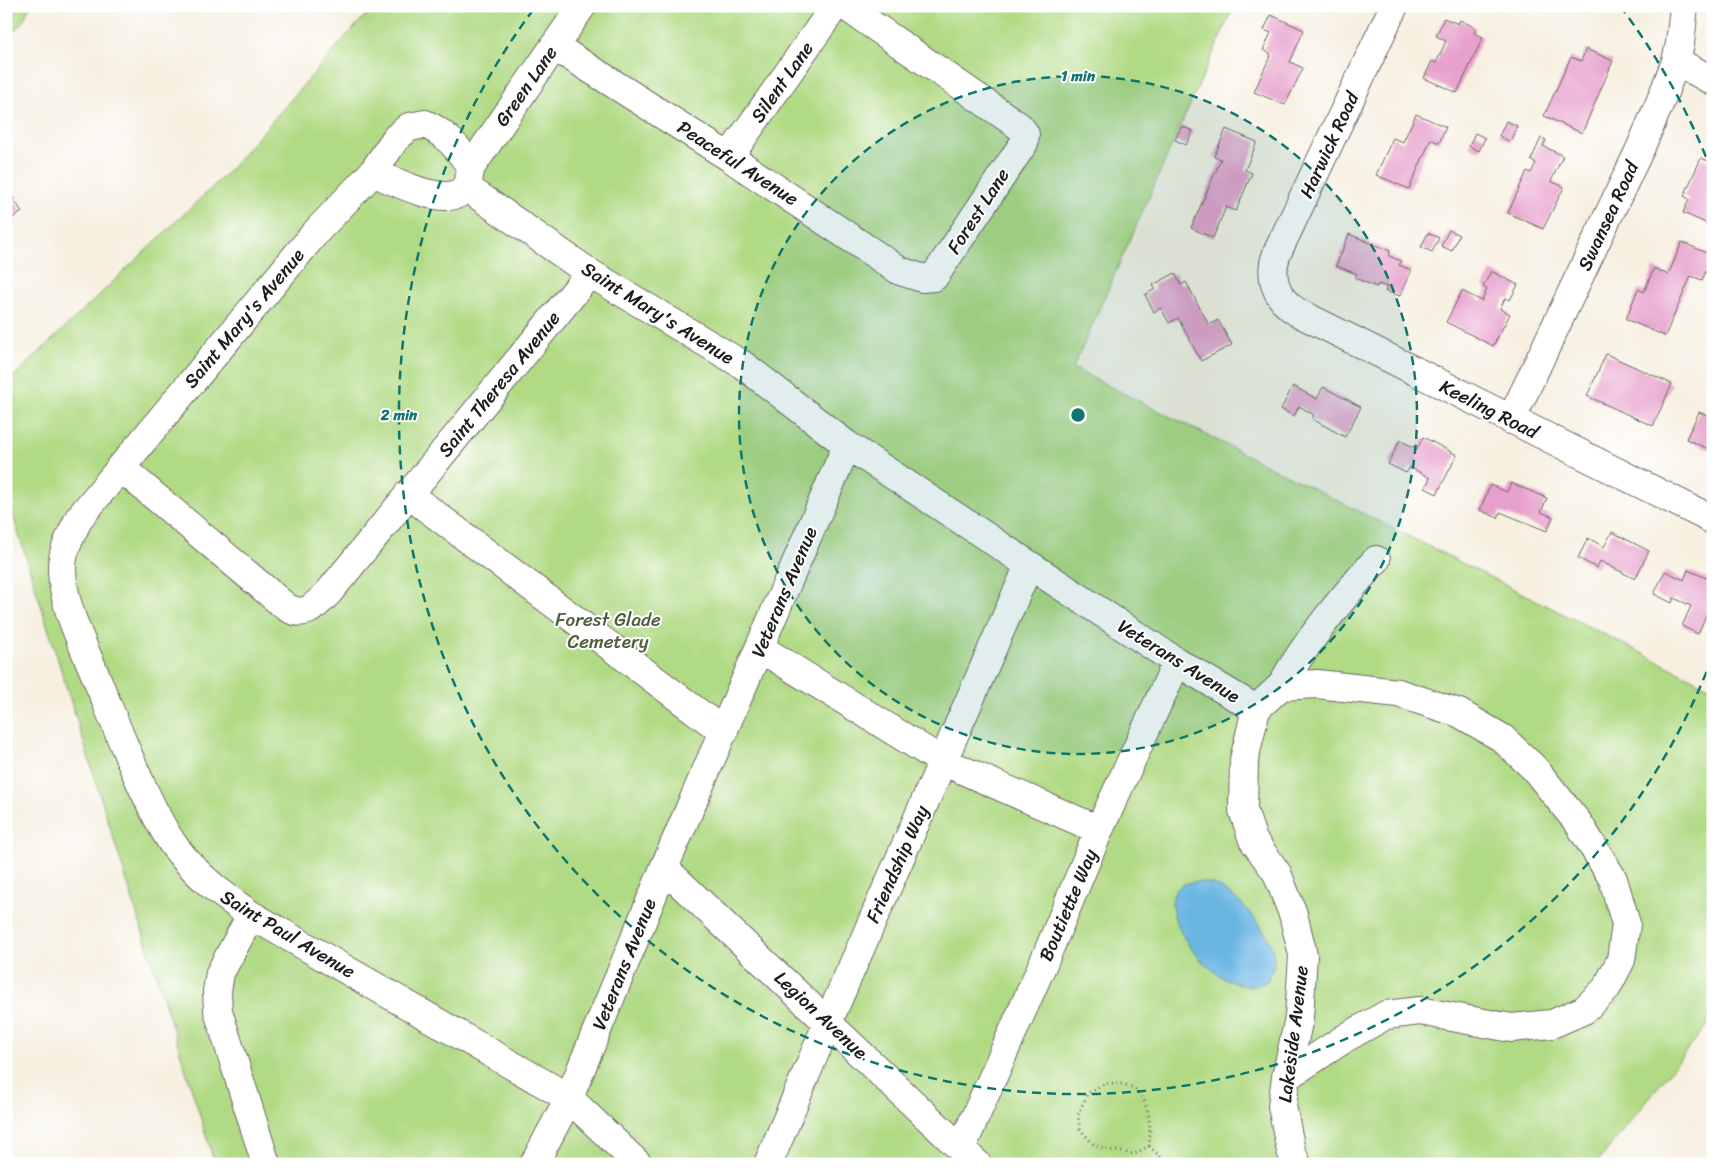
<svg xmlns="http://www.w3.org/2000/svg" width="1719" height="1170" font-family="Sriracha,sans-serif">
  <rect width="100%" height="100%" fill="#fff"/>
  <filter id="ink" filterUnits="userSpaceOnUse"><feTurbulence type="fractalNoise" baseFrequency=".02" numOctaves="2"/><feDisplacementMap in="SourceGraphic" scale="10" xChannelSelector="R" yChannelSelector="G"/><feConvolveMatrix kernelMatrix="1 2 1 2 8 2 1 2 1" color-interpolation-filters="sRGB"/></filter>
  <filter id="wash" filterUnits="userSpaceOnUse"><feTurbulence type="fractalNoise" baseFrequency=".0096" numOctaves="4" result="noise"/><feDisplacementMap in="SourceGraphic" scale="20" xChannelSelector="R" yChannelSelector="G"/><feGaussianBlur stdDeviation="1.12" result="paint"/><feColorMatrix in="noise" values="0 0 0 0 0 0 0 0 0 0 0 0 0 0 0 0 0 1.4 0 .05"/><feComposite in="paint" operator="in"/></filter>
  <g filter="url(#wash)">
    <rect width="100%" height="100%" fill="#f7f0e1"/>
    <path fill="#b1da84" stroke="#667b50" d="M6,6H31C25,12 25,23 18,28C16,30 9,31 6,32Z
      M374,6H1234L1073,368L1713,689V1018L1596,1164H215L6,493V384L225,175L350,32Z"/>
    <path fill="#69b5e2" stroke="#42687f" d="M1193,882C1198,882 1204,882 1209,883C1233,889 1275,934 1274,959C1274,967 1271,973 1267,981C1264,982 1260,984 1257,985C1214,996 1147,906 1182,885C1185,883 1190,883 1193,882Z"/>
    <g id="blocks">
      <path fill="#e7a1cc" d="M1607,6H1625V10Z
        M1271,15L1304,30L1290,62L1303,68L1285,105L1254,92L1271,54L1263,50L1271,33L1264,30Z
        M1444,18L1458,24L1460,20L1476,28L1474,33L1483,37L1457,93L1424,78L1432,61L1436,63L1446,41L1436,36Z
        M1586,49L1613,61L1582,133L1544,116L1571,57L1581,61Z
        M1416,114L1446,127L1439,143L1431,139L1409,189L1376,175L1393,138L1403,142Z
        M1506,121L1517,126L1510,142L1499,136Z
        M1182,126L1193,131L1186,145L1175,140Z
        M1226,129L1257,142L1245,170L1252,173L1236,211L1226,207L1213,238L1191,228L1221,159L1214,157Z
        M1475,133L1485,138L1479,151L1469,146Z
        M1541,138L1546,140L1543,146L1563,156L1551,181L1564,187L1543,229L1508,213L1527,171L1531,173L1536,163L1531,160Z
        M1701,158L1713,163V214L1708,224L1683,213L1689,199L1684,196Z
        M6,187L22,212L6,222Z
        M1449,230L1459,235L1452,251L1441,246Z
        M1428,233L1439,238L1432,252L1421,247Z
        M1349,234L1390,251L1389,256L1401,261L1399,265L1411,270L1400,296L1385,291L1387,287L1378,284L1377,287L1355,278L1357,274L1336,266Z
        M1682,242L1713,256L1702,280L1691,276L1665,336L1626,319L1638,289L1644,292L1654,268L1668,275Z
        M1491,271L1518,285L1510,300L1505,298L1500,309L1510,314L1493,346L1446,322L1462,291L1482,301L1487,289L1483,287Z
        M1175,273L1181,285L1186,282L1209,325L1218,320L1232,345L1201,361L1178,318L1169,323L1161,308L1154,312L1145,295L1155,289L1153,285Z
        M1606,354L1672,384L1653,426L1587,396Z
        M1293,386L1317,399L1323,387L1361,407L1345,437L1312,419L1314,415L1299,406L1294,416L1281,409Z
        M1699,412L1713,418V451L1686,439Z
        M1423,437L1457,455L1437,494L1425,488L1430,478L1410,467L1406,473L1388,464L1400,440L1417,449Z
        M1511,483L1547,498L1541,512L1553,517L1547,531L1500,512L1498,518L1480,510L1490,485L1507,492Z
        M1612,532L1649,551L1635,579L1600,561L1597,568L1578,558L1588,538L1604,547Z
        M1688,570L1713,581V608L1710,606L1698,634L1682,626L1691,606L1674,598L1672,603L1654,594L1665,571L1684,580Z"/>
    </g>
  </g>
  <g filter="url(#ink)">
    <use href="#blocks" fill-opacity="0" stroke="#696661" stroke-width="1"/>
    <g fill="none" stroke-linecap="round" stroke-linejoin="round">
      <g stroke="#696661" stroke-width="30">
        <path id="minor" d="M1394,6L1277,253C1268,276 1276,299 1297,312L1713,520
          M554,46L729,157L900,271L922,278L934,277L1024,143L1025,134L1019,126L845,6
          M1676,61L1713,81
          M425,124C447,134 457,147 471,167C469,173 469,181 466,186C452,212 392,180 373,172L396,138L409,127Z
          M729,157L835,6
          M471,167L582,6
          M373,172L316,232L79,518C72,534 62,550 62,568C62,606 83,644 97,679C111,714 125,749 141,784C151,805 161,828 175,847C199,878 220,893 251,915L569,1098L638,1164
          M466,187L590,273L743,365L847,445L1177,662L1256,709
          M1511,420L1640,149L1661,100L1676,61L1680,44L1684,6
          M120,467L286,607C305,619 315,606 329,592L590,273
          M408,494L724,732
          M760,648L942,761L1099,830
          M1281,686C1307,640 1341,599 1376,560
          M1256,709L1281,686L1317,684L1398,693L1459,713L1502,738L1534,768L1579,824L1613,879L1626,924L1621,960L1606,989L1584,1010L1552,1024L1511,1028L1420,1011L1386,1015L1347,1037L1286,1077
          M1256,709L1244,760L1243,810L1253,840L1277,873L1293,914L1303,955L1299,1018L1286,1077L1282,1106L1291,1151L1297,1164
          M664,868L977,1164
          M251,915L220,973L217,991L218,1011L266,1164
          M961,1149L1045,959L1099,830L1177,662
          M534,1164L569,1098L664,868L847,445
          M768,1164L828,1022L1029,565"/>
      </g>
      <path stroke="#696661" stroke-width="3" stroke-dasharray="1 4" stroke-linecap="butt" d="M1116,1083C1123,1084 1133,1086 1138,1092C1150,1105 1151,1129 1149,1146L1135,1154L1109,1150L1094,1145L1080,1129L1078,1115L1087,1094L1104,1084Z
        M1149,1146L1168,1164"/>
      <use href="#minor" stroke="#fff" stroke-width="28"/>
    </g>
  </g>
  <circle cx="1078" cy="415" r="339" fill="#0f766e" fill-opacity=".12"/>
  <g fill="none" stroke="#0f766e" stroke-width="2.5" stroke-dasharray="9 6">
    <circle cx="1078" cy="415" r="339"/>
    <path d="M1712 658A679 679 0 1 1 536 6M1620 6A679 679 0 0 1 1712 172"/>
  </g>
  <g text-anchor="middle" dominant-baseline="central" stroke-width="4" stroke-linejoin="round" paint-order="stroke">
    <g font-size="19" fill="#1c1c1c" stroke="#fff">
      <text transform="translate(782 82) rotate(-55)">Silent Lane</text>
      <text transform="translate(526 86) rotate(-55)">Green Lane</text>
      <text transform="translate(1329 145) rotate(-65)">Harwick Road</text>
      <text transform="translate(738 163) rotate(33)">Peaceful Avenue</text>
      <text transform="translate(978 211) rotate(-57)">Forest Lane</text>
      <text transform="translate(1608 216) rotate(-65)">Swansea Road</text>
      <text transform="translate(658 313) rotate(32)">Saint Mary's Avenue</text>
      <text transform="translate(244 318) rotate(-50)">Saint Mary's Avenue</text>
      <text transform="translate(499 384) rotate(-51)">Saint Theresa Avenue</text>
      <text transform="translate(1489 409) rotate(27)">Keeling Road</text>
      <text transform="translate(784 592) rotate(-67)">Veterans Avenue</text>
      <text transform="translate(1179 661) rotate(32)">Veterans Avenue</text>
      <text transform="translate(897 864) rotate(-66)">Friendship Way</text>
      <text transform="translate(1068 905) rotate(-67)">Boutiette Way</text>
      <text transform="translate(288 934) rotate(31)">Saint Paul Avenue</text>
      <text transform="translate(624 964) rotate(-68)">Veterans Avenue</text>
      <text transform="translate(821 1015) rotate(43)">Legion Avenue</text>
      <text transform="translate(1293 1034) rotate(-83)">Lakeside Avenue</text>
    </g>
    <g font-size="19" fill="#505e40" stroke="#fff">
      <text x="608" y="619">Forest Glade<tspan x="608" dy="22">Cemetery</tspan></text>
    </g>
  </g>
  <circle cx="1078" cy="415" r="8" fill="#0f766e" stroke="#fff" stroke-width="2.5"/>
  <g font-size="15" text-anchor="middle" font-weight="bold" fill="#0f766e" stroke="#fff" stroke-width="4" stroke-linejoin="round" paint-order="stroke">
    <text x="1078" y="81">1 min</text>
    <text x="399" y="420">2 min</text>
  </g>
  <rect width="1719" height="1170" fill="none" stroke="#fff" stroke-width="25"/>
</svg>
